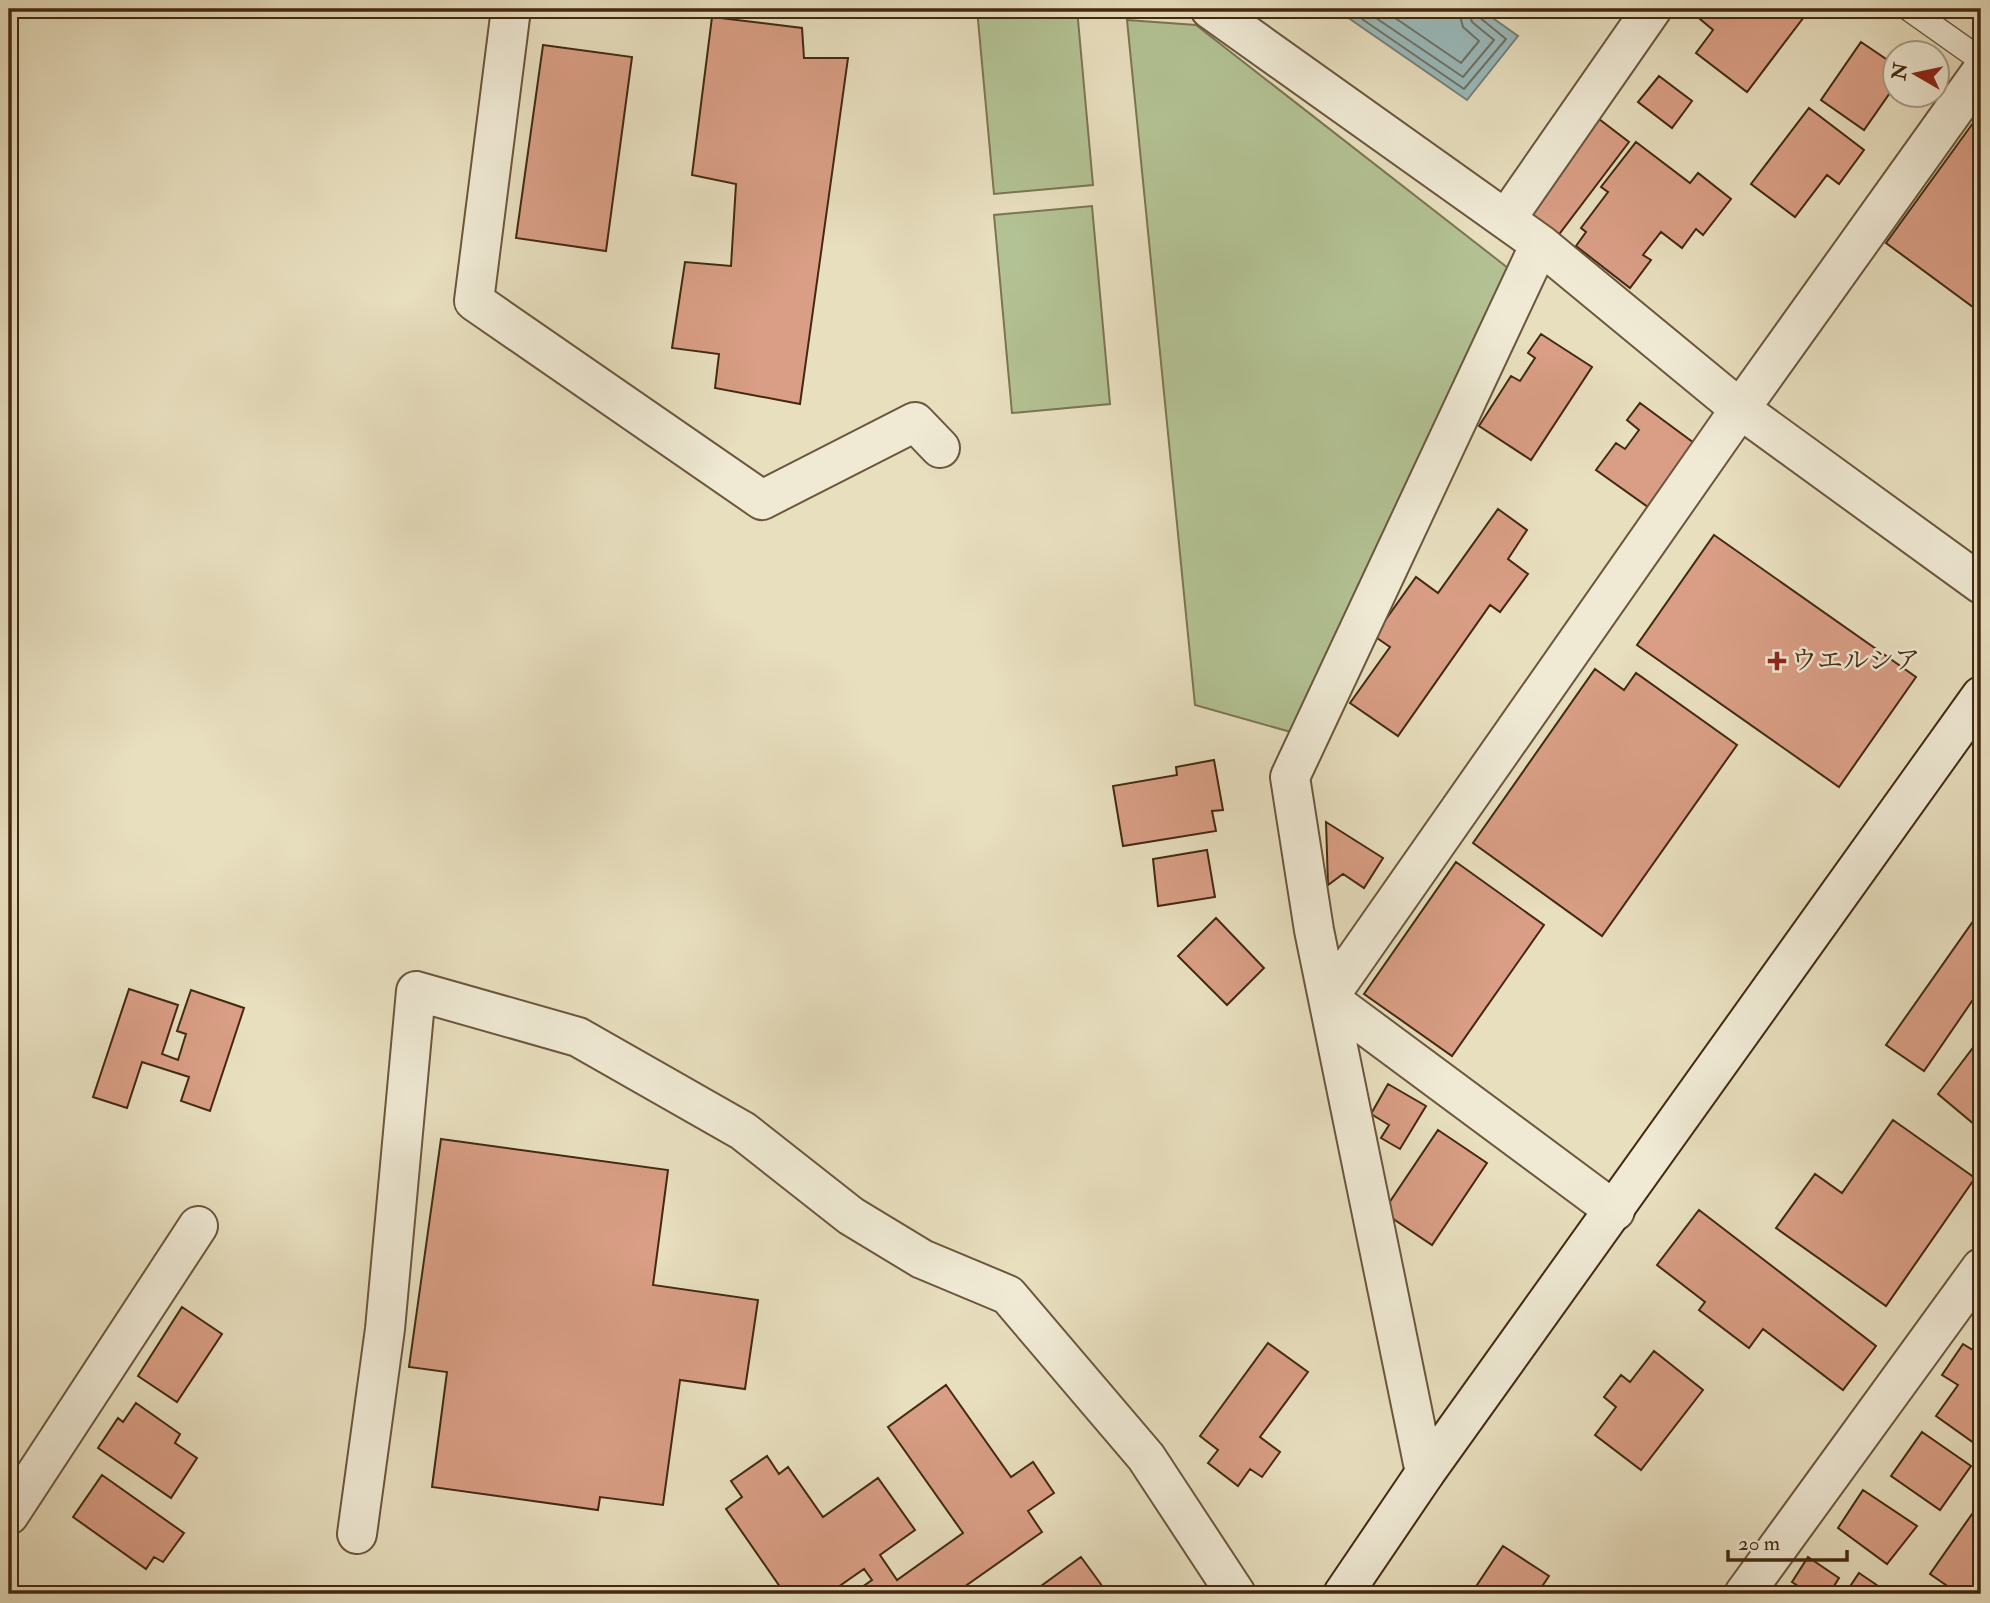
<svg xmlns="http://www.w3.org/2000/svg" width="1990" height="1603" font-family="'IM FELL Double Pica','Noto Serif JP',serif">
  <rect width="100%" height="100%" fill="#e8dfbf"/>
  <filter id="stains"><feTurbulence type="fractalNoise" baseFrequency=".00286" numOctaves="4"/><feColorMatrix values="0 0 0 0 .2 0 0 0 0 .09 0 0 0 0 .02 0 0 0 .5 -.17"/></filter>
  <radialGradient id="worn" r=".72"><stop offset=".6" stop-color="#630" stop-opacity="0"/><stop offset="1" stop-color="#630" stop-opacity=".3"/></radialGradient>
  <path fill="#b3c294" stroke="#7b7652" stroke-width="2" d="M977,9H1077L1093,185L994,194Z
    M1127,20L1196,25L1508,268L1305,736L1195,705Z
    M1092,206L1110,404L1012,413L994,215Z"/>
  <path fill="#9ababb" stroke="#778077" stroke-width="2" d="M1357,9H1480L1518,36L1467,100L1350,19Z"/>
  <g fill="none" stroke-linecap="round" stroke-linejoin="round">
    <path stroke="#6e7266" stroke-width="2" d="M1362,9V19L1464,89L1506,39L1479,17L1477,9
      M1371,9L1373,16L1463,77L1494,40L1472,22L1468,9
      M1382,9L1461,63L1479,41L1463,27L1458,9"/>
  </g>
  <path fill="#d99e85" stroke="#432911" stroke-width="2" d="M1688,9H1725L1735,16L1740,9H1810L1747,92L1696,53L1713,30Z
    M712,17L802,28L804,58H848L800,404L715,388L719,354L672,348L685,262L731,266L736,184L692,175Z
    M1861,42L1895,65L1884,81L1894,87L1864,130L1821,100Z
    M543,45L632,57L606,251L516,238Z
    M1659,76L1692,101L1672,128L1638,102Z
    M1809,108L1864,150L1839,184L1827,175L1795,217L1751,184Z
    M1981,112V313L1886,243Z
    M1599,119L1629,142L1557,237L1528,214Z
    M1636,142L1690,183L1698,173L1731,199L1703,235L1696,229L1682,248L1661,232L1643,255L1651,260L1630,288L1576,246L1586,232L1581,228L1608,192L1601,187Z
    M1541,334L1592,367L1531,460L1479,426L1511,376L1520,381L1535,358L1528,353Z
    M1640,403L1694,443L1648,507L1596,470L1616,443L1625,449L1639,430L1627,420Z
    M1498,509L1527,530L1508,559L1528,574L1500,612L1490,605L1398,736L1350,703L1390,647L1374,636L1416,577L1438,593Z
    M1714,535L1916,677L1839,787L1637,645Z
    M1595,669L1624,690L1636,673L1737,745L1602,936L1473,843Z
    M1214,760L1223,810L1212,811L1216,831L1123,846L1113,786L1177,775L1176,767Z
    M1326,822L1383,858L1364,888L1343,874L1328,885Z
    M1207,850L1215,897L1158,906L1153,859Z
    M1456,862L1544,925L1452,1056L1364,994Z
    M1216,918L1264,968L1227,1005L1178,956Z
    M1974,920L1981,925V988L1924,1071L1886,1045Z
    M129,989L178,1005L162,1054L178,1060L186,1034L177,1031L191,990L244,1008L210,1111L181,1101L189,1077L142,1062L127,1108L93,1097Z
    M1981,1037V1083L1973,1093L1981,1098V1130L1938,1094Z
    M1388,1084L1426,1106L1400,1149L1381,1138L1389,1125L1371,1114Z
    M1893,1120L1975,1178L1886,1306L1776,1228L1815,1174L1842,1193Z
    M1438,1130L1487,1163L1432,1245L1383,1212Z
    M441,1139L668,1170L653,1285L758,1300L745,1389L680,1380L663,1505L600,1497L598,1510L432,1487L447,1372L409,1367Z
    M1699,1210L1876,1346L1843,1390L1763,1329L1749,1348L1699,1310L1705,1302L1657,1265Z
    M182,1307L222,1334L177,1402L138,1376Z
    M1268,1343L1308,1372L1260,1437L1280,1452L1262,1477L1250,1469L1238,1486L1208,1463L1218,1450L1200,1436Z
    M1963,1344L1981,1355V1448L1936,1416L1958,1385L1942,1375Z
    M1654,1351L1703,1390L1641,1470L1595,1435L1616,1407L1604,1397L1621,1375L1630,1382Z
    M946,1385L1011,1477L1033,1462L1054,1493L1028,1511L1042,1532L954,1594H852L872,1580L864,1569L828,1594H785L726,1509L742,1497L731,1481L767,1456L779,1474L788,1467L823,1517L878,1478L915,1530L880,1555L897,1580L963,1533L888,1427Z
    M136,1403L180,1434L175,1443L197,1458L171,1498L98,1448L118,1418L123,1422Z
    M1922,1432L1971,1466L1940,1510L1891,1476Z
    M102,1475L184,1533L163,1562L154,1557L146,1569L73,1517Z
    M1863,1490L1917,1526L1887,1564L1838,1528Z
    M1972,1514L1981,1520V1594H1959L1930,1574Z
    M1503,1546L1549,1576L1537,1594H1471Z
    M1081,1557L1108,1594H1030Z
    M1808,1557L1839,1578L1829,1594H1810L1792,1582Z
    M1859,1573L1890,1594H1845Z"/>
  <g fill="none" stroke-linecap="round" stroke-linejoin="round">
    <g stroke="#6c563c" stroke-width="26">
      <path id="lane" d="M1909,9L1981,60"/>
    </g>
    <g stroke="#6c563c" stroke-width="42">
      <path id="street" d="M511,9L474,301L762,500L915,422L940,448
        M1210,9L1540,244L1740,409L1981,584
        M1506,219L1652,9
        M1615,1211L1328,998L1740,409L1981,72
        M1425,1473L1314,930L1290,777L1540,244
        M9,1515L198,1226
        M357,1534L385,1329L416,991L578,1037L743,1131L851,1216L922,1259L1008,1295L1146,1457L1236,1594
        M1744,1594L1981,1268"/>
    </g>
    <g stroke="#432911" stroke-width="42">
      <path id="secondary" d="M1343,1594L1425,1473L1981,696"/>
    </g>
    <use href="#lane" stroke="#f0ead5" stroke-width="23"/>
    <use href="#street" stroke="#f0ead5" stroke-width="38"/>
    <use href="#secondary" stroke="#f0ead5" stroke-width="38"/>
  </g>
  <path fill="#8f2418" stroke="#f0ead5" stroke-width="2.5" d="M1773.5 650.5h7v7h7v7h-7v7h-7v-7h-7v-7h7z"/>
  <g text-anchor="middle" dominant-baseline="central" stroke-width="5" stroke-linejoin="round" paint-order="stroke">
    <g font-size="26" fill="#432911" stroke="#f0ead5" text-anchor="start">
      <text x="1791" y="661">ウエルシア</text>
    </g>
  </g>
  <rect width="1990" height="1603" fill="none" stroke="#e8dfbf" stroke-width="35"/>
  <rect x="10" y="10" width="1969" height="1582" fill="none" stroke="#432911" stroke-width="3.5"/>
  <rect x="18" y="18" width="1955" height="1568" fill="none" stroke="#432911" stroke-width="2"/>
  <g transform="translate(1916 74) rotate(279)"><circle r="33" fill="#f0ead5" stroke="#ab9d87" stroke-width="2"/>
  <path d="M0-5L12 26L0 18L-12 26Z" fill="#8f2418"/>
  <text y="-10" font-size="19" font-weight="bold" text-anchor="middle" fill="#432911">N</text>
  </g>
  <path d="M1728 1550v10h119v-10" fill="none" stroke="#432911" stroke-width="3.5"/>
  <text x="1738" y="1550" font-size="21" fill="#432911" stroke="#f0ead5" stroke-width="5" paint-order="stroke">20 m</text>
  <rect width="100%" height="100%" filter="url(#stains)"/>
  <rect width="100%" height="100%" fill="url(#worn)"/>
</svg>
